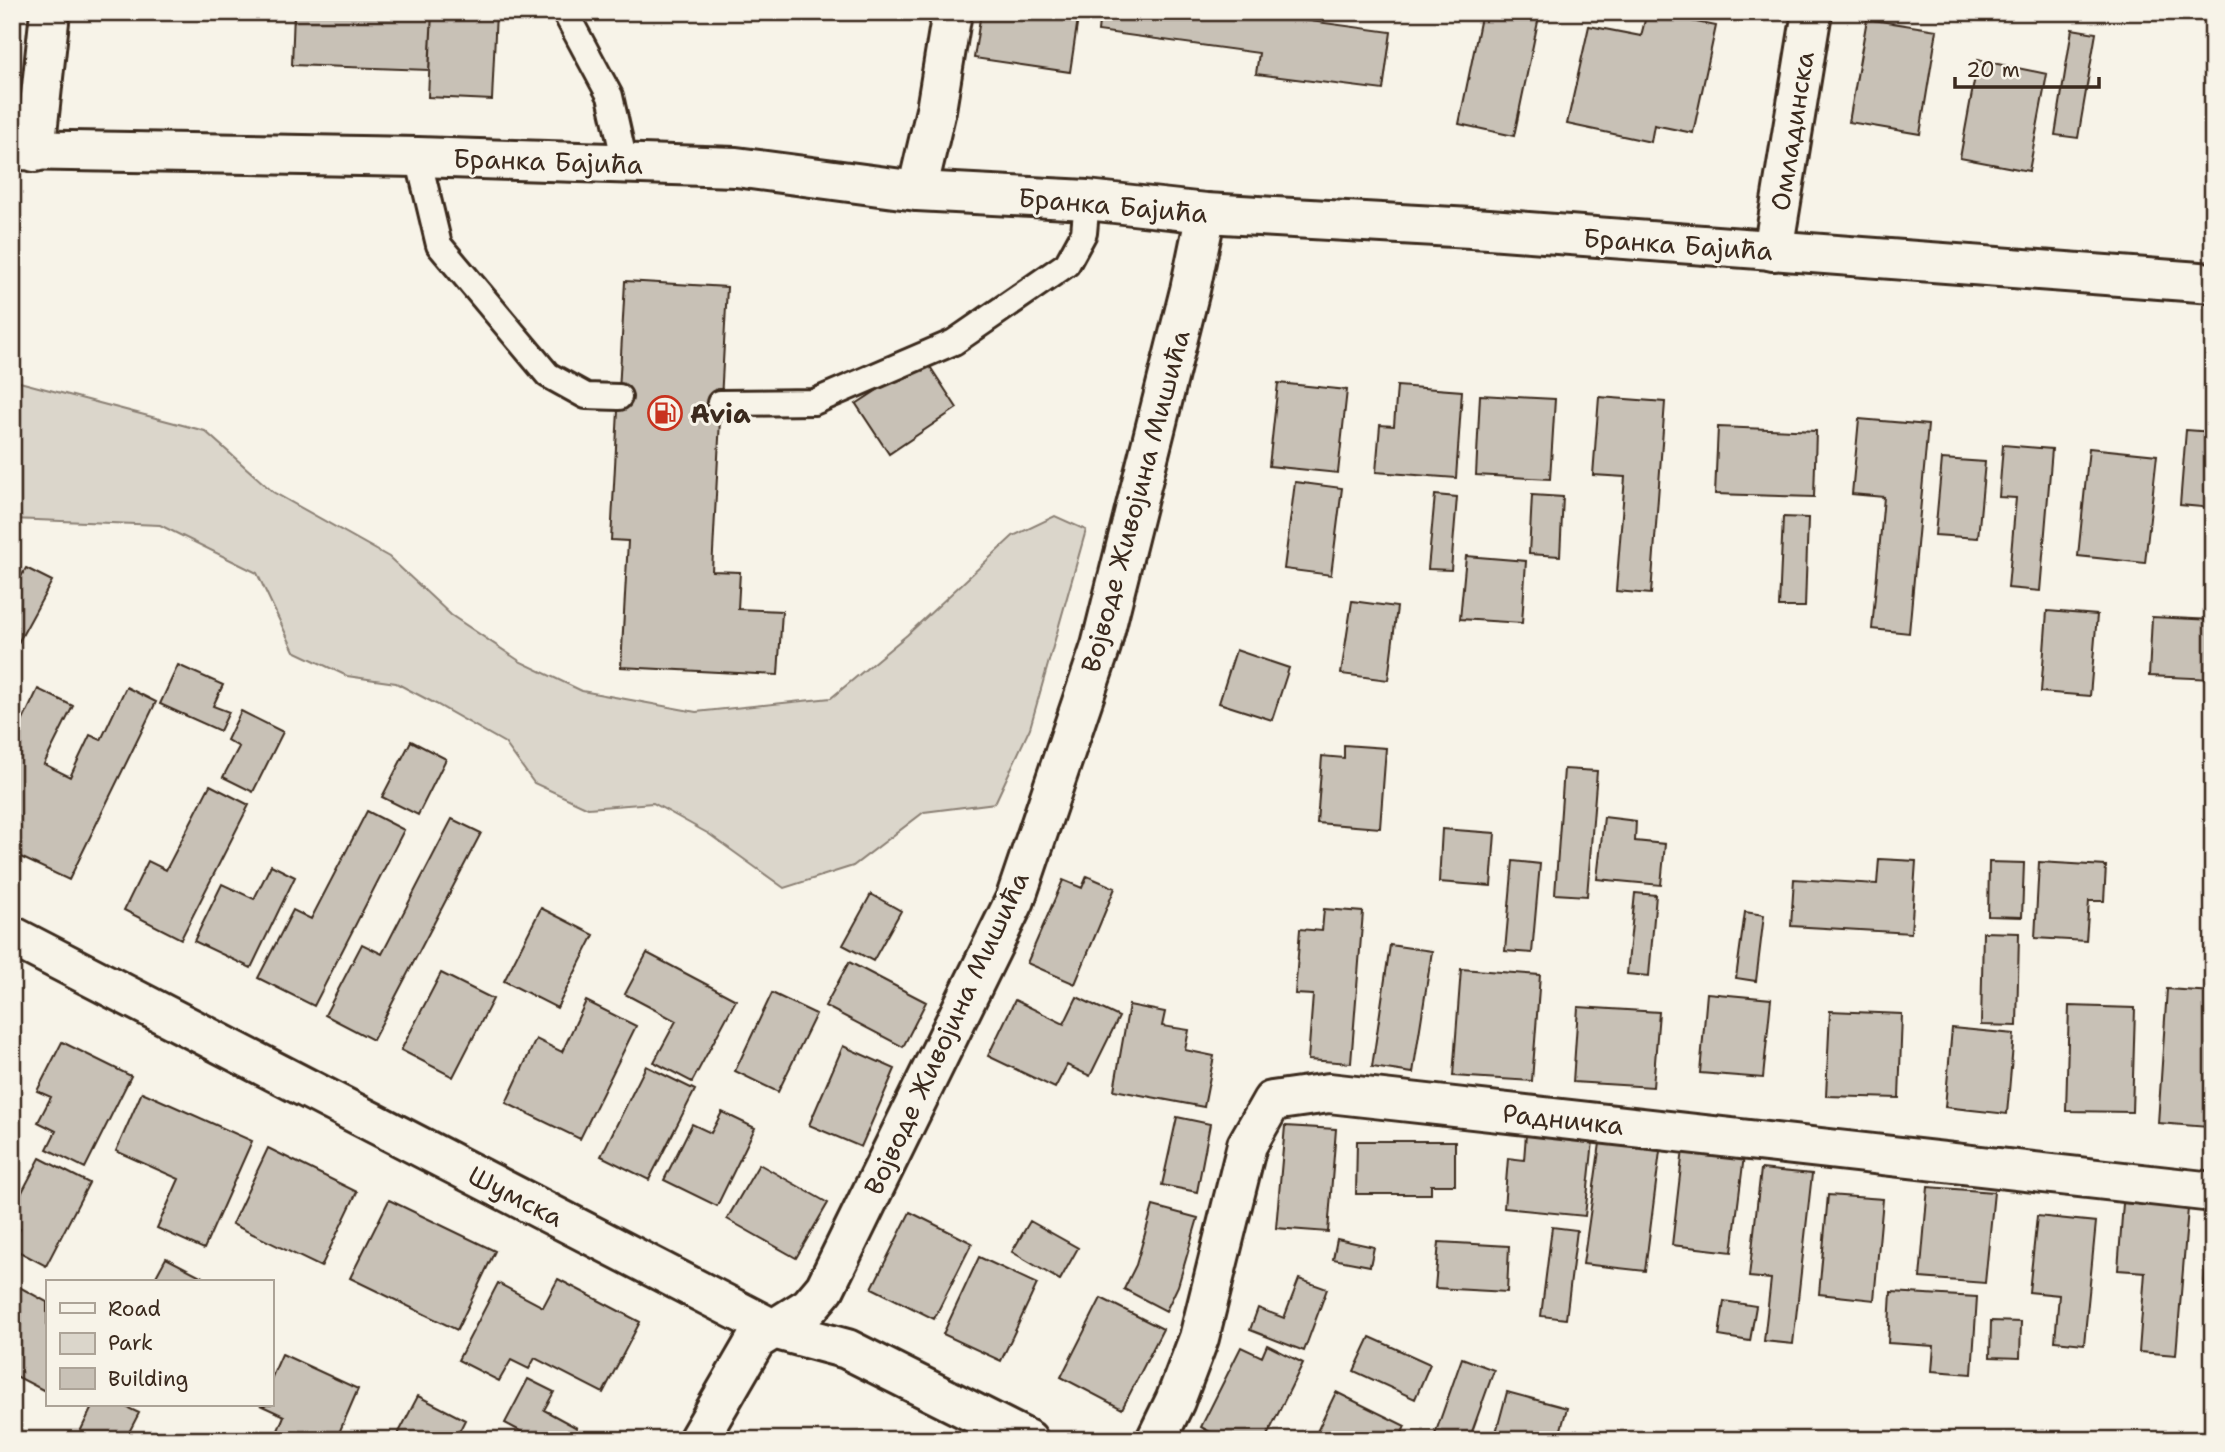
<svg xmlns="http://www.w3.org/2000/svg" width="2225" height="1452" font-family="'Shantell Sans',sans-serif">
  <rect width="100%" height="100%" fill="#f7f3e8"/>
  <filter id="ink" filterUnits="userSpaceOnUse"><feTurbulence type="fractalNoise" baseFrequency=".0143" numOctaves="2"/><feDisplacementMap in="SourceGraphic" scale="14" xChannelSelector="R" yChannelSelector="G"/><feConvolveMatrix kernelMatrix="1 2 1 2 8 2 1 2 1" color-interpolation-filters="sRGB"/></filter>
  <g filter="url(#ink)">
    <path fill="#dbd6cb" stroke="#8b8074" stroke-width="2" d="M12,380L205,431L273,492L389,557L451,615L521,662L582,691L696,712L831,698L907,635L1013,536L1055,516L1086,530L1030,728L995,803L924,812L853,866L784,888L709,834L653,803L588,808L534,783L505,743L436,704L396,683L347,676L294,651L257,573L160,525L12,519Z"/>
    <path fill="#c8c1b6" stroke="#3b2a1e" stroke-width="2" d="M294,12H432L429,70L292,65Z
      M432,12H496L492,100L428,97Z
      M981,12H1079L1070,72L974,58Z
      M1100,12H1274L1273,16L1391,32L1383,90L1256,74L1259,53L1098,31Z
      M1482,12H1540L1514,136L1459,124Z
      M1647,12L1716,26L1693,133L1654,125L1651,142L1567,124L1589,26L1641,36Z
      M1867,19L1937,30L1920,134L1849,122Z
      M2072,29L2096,33L2078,138L2055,135Z
      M1978,60L2047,74L2029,171L1960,158Z
      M625,281L727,287L712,571L740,572L738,609L782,611L778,675L621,667L628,541L611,540Z
      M925,359L957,408L889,454L856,404Z
      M1278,383L1347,390L1338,473L1269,466Z
      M1397,386L1462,391L1456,478L1376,472L1380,425L1394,426Z
      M1480,395L1555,399L1550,479L1476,475Z
      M1599,397L1665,402L1651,594L1616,591L1625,477L1593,475Z
      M1859,419L1928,425L1909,633L1872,629L1884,497L1852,494Z
      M1718,427L1816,431L1814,497L1715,494Z
      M2186,430L2213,432V508L2180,505Z
      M2003,445L2052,449L2040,591L2008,588L2016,498L1999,497Z
      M2089,448L2157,455L2145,563L2078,556Z
      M1942,459L1985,462L1978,538L1935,535Z
      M1295,482L1342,488L1331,575L1284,569Z
      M1435,495L1457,497L1451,570L1428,569Z
      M1532,495L1563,497L1560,556L1529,554Z
      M1783,517L1808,518L1805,607H1779Z
      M1466,556L1526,561L1522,623L1460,619Z
      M26,568L52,581L12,654V592Z
      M1352,601L1397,607L1388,680L1341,674Z
      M2047,611L2097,615L2090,696L2041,692Z
      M2152,617L2213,620V679L2149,676Z
      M1236,650L1289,668L1272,720L1219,703Z
      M178,665L223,685L213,706L229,712L220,731L160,704Z
      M126,687L156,702L69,880L12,853V743L38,689L73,706L44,764L70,777L90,735L101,740Z
      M241,711L283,732L253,792L223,777L239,747L227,740Z
      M411,741L446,759L418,815L382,797Z
      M1344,745L1386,748L1380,828L1317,823L1322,756L1344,758Z
      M1564,769L1597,771L1587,896L1555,894Z
      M210,785L249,805L181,939L124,910L148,861L166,870Z
      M367,811L404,830L314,1006L258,978L293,910L311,919Z
      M1604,817L1636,821L1635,841L1665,844L1661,885L1597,879Z
      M452,819L481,833L373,1040L325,1015L362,944L382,954Z
      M1442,829L1495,833L1491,886L1439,882Z
      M1879,859L1916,861L1911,933L1791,926L1794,879L1877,884Z
      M1513,861L1540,864L1532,953L1505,951Z
      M1989,862L2024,863L2022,917L1988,916Z
      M2039,862L2106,866L2104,901H2089L2086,941L2035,938Z
      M271,865L295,877L251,968L194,941L222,884L254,899Z
      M1087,876L1115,888L1075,984L1027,963L1063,880L1082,888Z
      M1635,893L1656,895L1649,976L1627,974Z
      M871,894L901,911L873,961L843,945Z
      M541,908L594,935L557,1008L504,981Z
      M1324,909L1363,912L1351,1063L1308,1060L1313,995L1295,994L1300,929L1322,931Z
      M1745,912L1764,915L1756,981L1736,978Z
      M1983,932L2019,933L2017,1026L1981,1025Z
      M1390,945L1432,951L1413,1073L1372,1067Z
      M647,953L736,1000L692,1082L654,1062L676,1021L625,994Z
      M849,962L926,1002L903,1047L825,1006Z
      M1461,969L1540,975L1532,1081L1453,1076Z
      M441,973L493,999L453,1077L401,1050Z
      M2167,989L2213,992L2208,1127L2158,1123Z
      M772,993L816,1014L778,1092L735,1071Z
      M1707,993L1771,999L1763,1078L1700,1073Z
      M1077,997L1119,1017L1090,1076L1067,1065L1055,1088L988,1056L1015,1000L1064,1024Z
      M586,1001L636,1026L580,1139L506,1103L536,1039L562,1052Z
      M1129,1005L1165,1012L1162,1026L1189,1030L1185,1050L1214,1056L1204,1107L1114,1090Z
      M2069,1006L2135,1008L2132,1112L2066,1111Z
      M1578,1007L1659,1012L1653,1087L1573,1082Z
      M1830,1011L1902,1014L1899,1098L1826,1096Z
      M1952,1028L2014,1034L2007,1114L1945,1107Z
      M62,1042L131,1076L85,1168L47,1149L56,1131L38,1122L51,1097L37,1091Z
      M843,1046L895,1069L861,1147L809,1125Z
      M646,1066L695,1090L649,1180L601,1156Z
      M142,1092L252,1141L204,1249L157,1228L179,1179L116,1151Z
      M722,1112L755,1128L717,1206L664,1180L692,1124L711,1133Z
      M1177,1117L1210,1124L1197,1192L1162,1185Z
      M1285,1126L1336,1129L1328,1232L1276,1228Z
      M1526,1134L1593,1141L1585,1216L1504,1208L1508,1158L1524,1160Z
      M1357,1141H1455V1185H1431V1194H1356Z
      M1600,1143L1660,1151L1645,1271L1583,1264Z
      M268,1148L357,1192L321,1267L232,1224Z
      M1683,1149L1744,1156L1732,1252L1672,1245Z
      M40,1158L89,1183L46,1266L12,1248L20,1229L12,1225V1211Z
      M759,1164L828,1203L796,1258L727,1219Z
      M1761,1169L1812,1174L1793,1344L1764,1341L1771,1279L1749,1277Z
      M1928,1187L1994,1192L1985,1283L1920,1278Z
      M1828,1195L1883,1199L1874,1300L1819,1294Z
      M389,1200L495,1251L457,1330L350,1278Z
      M2123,1203L2188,1208L2176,1355L2139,1352L2145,1272L2118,1270Z
      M1153,1206L1198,1218L1178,1286L1166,1311L1124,1289L1136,1265Z
      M910,1212L972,1243L934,1319L872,1288Z
      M2212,1212L2213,1213V1294L2203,1293Z
      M2037,1216L2096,1222L2084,1344L2055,1341L2059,1295L2029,1292Z
      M1030,1221L1078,1248L1060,1280L1012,1252Z
      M1552,1227L1577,1230L1566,1319L1541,1316Z
      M1337,1239L1374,1247L1370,1266L1333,1259Z
      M1439,1242L1509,1246L1507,1292L1435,1288Z
      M979,1257L1037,1284L1001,1361L943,1334Z
      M166,1258L212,1282H153Z
      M558,1279L640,1322L603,1393L535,1358L529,1369L511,1360L499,1381L458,1360L498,1283L543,1307Z
      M1299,1279L1327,1289L1304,1351L1250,1330L1258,1308L1284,1318Z
      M12,1283L47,1302V1392L12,1374Z
      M1891,1292L1977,1297L1972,1374L1932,1371L1934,1346L1888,1343Z
      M1101,1298L1163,1329L1122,1409L1061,1377Z
      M1724,1301L1756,1306L1750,1341L1719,1336Z
      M1991,1321L2021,1322L2020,1358L1990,1357Z
      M1370,1337L1430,1364L1415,1399L1354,1371Z
      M1267,1345L1303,1363L1265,1440H1225L1201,1427L1241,1347L1262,1357Z
      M282,1354L358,1389L336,1440H274L284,1416L260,1405H271V1379Z
      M1462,1358L1494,1370L1469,1440H1433Z
      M528,1379L554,1392L544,1410L577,1428L571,1440H537L505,1423Z
      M1336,1392L1405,1426L1399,1440H1313Z
      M1507,1392L1567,1408L1558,1440H1494Z
      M418,1396L465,1420L455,1440L428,1437L426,1440H395Z
      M93,1405H122L139,1413L126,1438L130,1440H76Z"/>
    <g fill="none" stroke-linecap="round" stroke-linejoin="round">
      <g stroke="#3b2a1e" stroke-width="30">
        <path id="service" d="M565,12L610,96L625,163
          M418,157L439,245L548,375L586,396L619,397
          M720,403L814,402L954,342L1067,264L1084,233L1087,200"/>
      </g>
      <g stroke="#3b2a1e" stroke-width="44">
        <path id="minor" d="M35,152L50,12
          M917,191L936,110L952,12
          M1773,251L1812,12
          M12,936L773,1329L847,1349L1028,1440
          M698,1440L756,1340L809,1307L825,1288L1015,900L1101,646L1190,290L1206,213
          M1156,1440L1175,1401L1199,1338L1247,1145L1272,1101L1329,1093L2213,1192"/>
      </g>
      <g stroke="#3b2a1e" stroke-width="44">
        <path id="secondary" d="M12,150L418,157L736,167L917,191L1087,200L1206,213L1489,229L2213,283"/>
      </g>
      <use href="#service" stroke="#f7f3e8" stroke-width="24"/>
      <use href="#minor" stroke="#f7f3e8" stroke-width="38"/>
      <use href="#secondary" stroke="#f7f3e8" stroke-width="38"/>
    </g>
  </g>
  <defs>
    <g id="fuel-ring" transform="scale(1.75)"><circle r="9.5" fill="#f7f3e8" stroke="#c8321e" stroke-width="1.5"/><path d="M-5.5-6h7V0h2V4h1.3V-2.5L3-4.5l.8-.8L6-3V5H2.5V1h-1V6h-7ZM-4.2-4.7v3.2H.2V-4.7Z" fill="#c8321e"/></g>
  </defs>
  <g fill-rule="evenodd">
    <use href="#fuel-ring" x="665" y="413"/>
  </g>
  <g text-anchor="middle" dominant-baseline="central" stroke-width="6" stroke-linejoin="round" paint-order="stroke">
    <g font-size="26" fill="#3b2a1e" stroke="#f7f3e8">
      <text transform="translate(1792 131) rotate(-81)">Омладинска</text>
      <text transform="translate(548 161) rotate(2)">Бранка Бајића</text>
      <text transform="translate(1113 205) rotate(5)">Бранка Бајића</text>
      <text transform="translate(1678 244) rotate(4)">Бранка Бајића</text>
      <text transform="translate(1135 501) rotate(-75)">Војводе Живојина Мишића</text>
      <text transform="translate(946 1033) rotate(-65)">Војводе Живојина Мишића</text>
      <text transform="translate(1563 1119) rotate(6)">Радничка</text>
      <text transform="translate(516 1196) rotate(27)">Шумска</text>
    </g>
    <g font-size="26" font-weight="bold" fill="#3b2a1e" stroke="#f7f3e8" text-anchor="start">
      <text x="690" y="413">Avia</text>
    </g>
  </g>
  <rect width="2225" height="1452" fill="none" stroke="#f7f3e8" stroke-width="42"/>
  <rect x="21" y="21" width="2183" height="1410" fill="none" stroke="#3b2a1e" stroke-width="2.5" filter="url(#ink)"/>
  <rect x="46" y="1280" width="228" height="126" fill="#f7f3e8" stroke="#aca397" stroke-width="2"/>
  <rect x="60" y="1303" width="35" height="10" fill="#f7f3e8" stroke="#aca397" stroke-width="2"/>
  <text x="108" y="1316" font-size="21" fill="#3b2a1e">Road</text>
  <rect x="60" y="1333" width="35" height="21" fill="#dbd6cb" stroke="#aca397" stroke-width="2"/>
  <text x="108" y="1350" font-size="21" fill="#3b2a1e">Park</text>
  <rect x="60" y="1368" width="35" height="21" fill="#c8c1b6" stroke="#aca397" stroke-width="2"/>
  <text x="108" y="1386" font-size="21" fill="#3b2a1e">Building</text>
  <path d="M1955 77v10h144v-10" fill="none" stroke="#3b2a1e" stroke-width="3.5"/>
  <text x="1966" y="77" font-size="21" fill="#3b2a1e" stroke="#f7f3e8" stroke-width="5" paint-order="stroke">20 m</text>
</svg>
